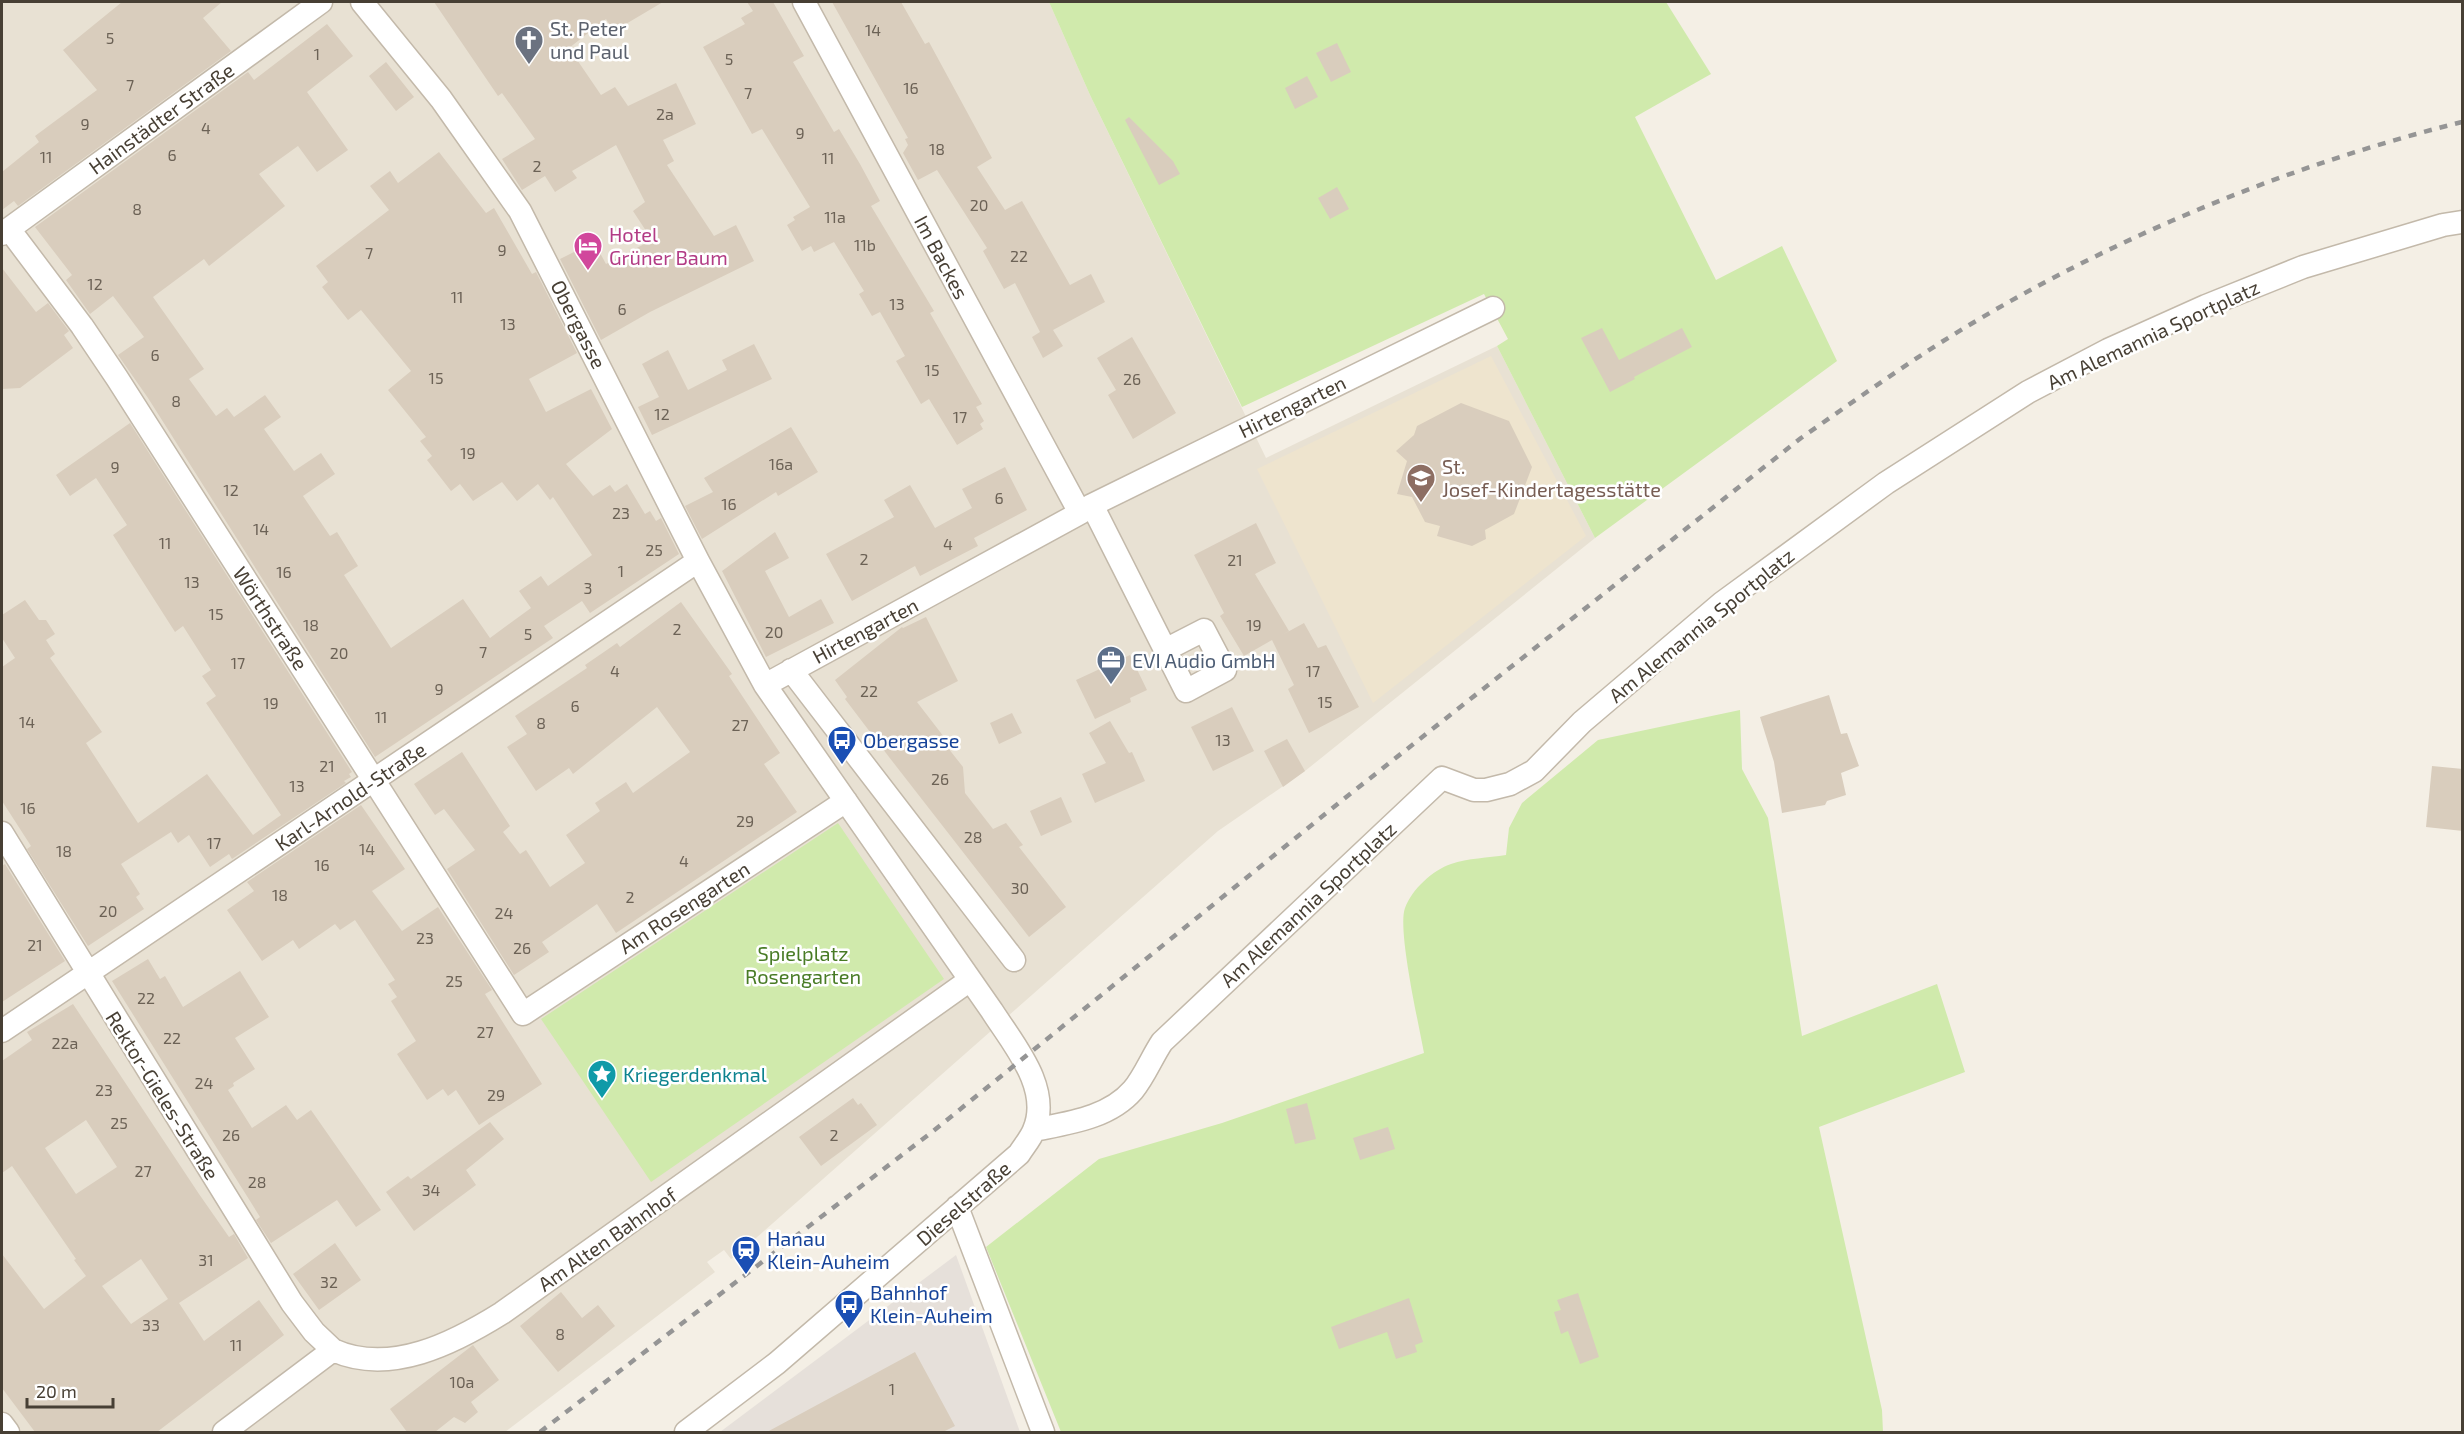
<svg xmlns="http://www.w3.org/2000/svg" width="2464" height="1434" font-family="'Exo 2',sans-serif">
  <rect width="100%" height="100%" fill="#f4efe5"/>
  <path fill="#e8e1d3" d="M2,2H1049L1090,95L1266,458L1497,346L1595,538L1305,771L1218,831L739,1253L731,1259L724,1250L707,1262L715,1272L505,1432H2Z"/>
  <path fill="#e6e0da" d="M956,1255L1020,1432H720Z"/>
  <path fill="#eee4ce" d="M1491,356L1586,536L1373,703L1257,469Z"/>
  <path fill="#d0eaac" d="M1049,2H1666L1711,74L1635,117L1716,280L1782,246L1837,361L1595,538L1497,346L1508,339L1484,294L1242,407L1090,95Z
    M1740,710L1742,769L1768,818L1802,1036L1937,984L1965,1072L1819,1127L1882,1410L1883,1432H1061L986,1247L1099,1159L1222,1123L1424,1053C1419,1025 1397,929 1405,908C1412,889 1433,870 1451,864C1468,858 1488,858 1506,855L1509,828L1522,803L1598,740Z
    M838,823L944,979L651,1182L541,1019Z"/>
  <path fill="#d9cdbd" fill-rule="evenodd" d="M122,2H222L203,18L231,51L18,206L14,201L2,210V172L39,142L35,136L97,90L63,50Z
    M434,2H663L614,31L606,19L569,48L601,95L615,87L628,106L676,83L696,124L663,140L674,161L667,165L714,236L736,225L754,261L650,312L601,340L560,259L594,242L606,264L652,240L633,211L645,202L616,145L572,171L577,178L555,192L545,176L522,190L502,159L535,139L502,93L498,96Z
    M747,2H773L804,56L793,62L834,132L839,129L860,164L880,201L871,206L934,311L930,313L982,404L976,407L984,421L980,424L983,429L957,445L929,399L921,404L896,361L905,356L880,312L872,316L859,294L864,291L834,242L814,252L811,246L802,251L787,225L795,220L793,217L810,207L762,129L752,134L703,47L745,24L741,18L753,11Z
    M832,2H901L925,44L929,42L992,158L977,167L1005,210L1022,201L1070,285L1091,274L1105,302L1053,330L1063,346L1043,358L1032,337L1040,332L1015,283L1004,289L983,251L987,248L937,170L918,180L903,153L908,145L905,139L908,138Z
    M327,24L353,56L307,92L348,150L317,172L298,146L259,174L285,206L209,266L204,259L153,297L204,369L189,379L216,416L227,408L234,417L265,395L281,417L264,429L294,471L321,453L335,474L303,496L330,536L337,532L358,566L344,575L391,648L463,599L490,638L531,608L519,591L541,576L548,586L592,555L553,497L550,500L538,484L517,501L502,482L473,501L460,484L451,491L427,460L432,456L420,441L426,437L388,390L411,371L361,310L348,320L322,287L328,282L316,266L389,210L370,186L390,171L398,183L439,152L486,213L494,208L532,274L536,272L577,353L529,379L546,412L591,389L612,429L566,464L593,496L610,485L615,492L627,484L645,514L650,511L656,521L661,518L679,554L590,613L582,601L544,626L553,638L375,757L148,398L118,355L144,337L113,296L90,314L66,280L72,275L35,227L248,72L254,80Z
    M1337,43L1351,72L1331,82L1316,53Z
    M386,62L414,97L396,111L369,76Z
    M1307,76L1318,97L1295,109L1285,88Z
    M1129,117L1173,161L1180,174L1159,185L1125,120Z
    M1337,187L1349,209L1330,219L1318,198Z
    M2,268L36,312L48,303L69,331L64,335L73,348L20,388L2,389Z
    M1602,328L1619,360L1682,328L1692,347L1634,377L1635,379L1610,392L1581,338Z
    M1132,337L1176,413L1133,439L1108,395L1116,390L1097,358Z
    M754,344L772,379L652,435L638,407L659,397L642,364L668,350L688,390L727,370L722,360Z
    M1461,403L1509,421L1532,467L1514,514L1485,530L1486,539L1472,546L1437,536L1440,526L1425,522L1412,497L1397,494L1407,461L1396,451L1414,435L1417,426Z
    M130,423L352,772L349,774L351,777L344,781L346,783L232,859L229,854L210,867L189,835L178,843L171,832L121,864L140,894L136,897L144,909L88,946L27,849L31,846L2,801V667L15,658L2,638V615L25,600L39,620H46L55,634L46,640L55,654L50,658L102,732L86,743L138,823L207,774L253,835L281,815L206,703L216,696L202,676L211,670L183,626L175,632L113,535L127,525L96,478L70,496L56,475Z
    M791,427L818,472L778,496L776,492L702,539L685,506L713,492L704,478Z
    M1005,467L1027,510L974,538L978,546L920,576L915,566L852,601L826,554L894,517L884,500L910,485L935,528L972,508L962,489Z
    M1256,523L1276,563L1255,574L1289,631L1282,635L1304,623L1318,648L1326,645L1359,707L1309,733L1288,689L1294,685L1272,640L1244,656L1220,616L1224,613L1194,555Z
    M775,532L789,558L765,571L789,617L821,599L834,623L766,657L722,571Z
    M681,602L732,674L729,676L780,753L764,764L797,812L616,933L597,904L542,942L549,952L514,975L447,869L475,850L444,809L435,815L414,784L462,752L510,826L503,832L520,854L526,850L550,887L585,863L566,835L600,811L595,803L626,782L633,793L690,752L657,707L573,774L569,768L536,791L507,747L527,734L515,716L587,668L585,665L617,643L620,647Z
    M926,617L958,681L917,702L944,737L941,739L963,767L965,793L993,829L1006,823L1023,845L1019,847L1066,907L1029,937L889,757L845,699L847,697L835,680L902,627L903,628Z
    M1130,655L1147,690L1130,698L1131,702L1095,719L1076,680Z
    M1829,695L1841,734L1847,733L1859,766L1841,773L1846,795L1827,801L1825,805L1782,813L1774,762L1760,717Z
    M1232,707L1254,751L1213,771L1191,727Z
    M1012,713L1022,733L999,744L990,723Z
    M1110,721L1129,753L1132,752L1145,781L1095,803L1082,774L1106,763L1089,733Z
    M1287,739L1305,771L1283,787L1264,751Z
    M2432,766L2463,769V831L2426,827Z
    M1061,797L1072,822L1041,836L1030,811Z
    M361,805L405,869L372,891L402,931L438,907L492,990L485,994L542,1084L479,1125L456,1090L448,1096L443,1089L427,1100L397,1054L416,1041L391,1001L397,997L388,984L395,980L355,920L340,930L335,924L299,949L293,940L262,961L227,910L254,891L247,882Z
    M5,864L65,961L2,1002V866Z
    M148,959L160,979L165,976L183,1007L240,971L269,1017L235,1038L255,1069L233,1083L234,1086L228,1090L252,1128L286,1105L297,1120L311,1110L381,1210L356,1227L337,1200L271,1243L256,1220L260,1217L112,981Z
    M73,1004L199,1194L229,1237L234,1234L248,1258L179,1303L204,1341L259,1300L284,1335L157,1432H35L2,1388V1254L44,1309L86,1276L74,1260L76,1259L12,1166L2,1173V1061L32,1040L27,1032ZM86,1120L117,1167L76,1194L45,1148ZM141,1259L168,1299L131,1324L102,1286Z
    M853,1098L858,1105L861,1103L877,1125L821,1166L799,1137Z
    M1307,1103L1316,1139L1295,1144L1286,1109Z
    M490,1122L504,1139L466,1170L476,1185L414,1231L386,1192L408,1176L411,1179Z
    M1388,1127L1395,1149L1360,1160L1353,1138Z
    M335,1243L361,1280L319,1310L293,1274Z
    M561,1292L582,1318L598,1305L615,1326L558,1372L520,1326Z
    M1578,1293L1599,1357L1580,1364L1568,1331L1561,1334L1554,1312L1561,1310L1557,1300Z
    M1409,1298L1423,1342L1415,1345L1417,1352L1396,1359L1387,1332L1339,1349L1331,1327Z
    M473,1345L499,1380L471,1402L478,1412L465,1423L454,1417L435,1432H407L390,1409Z
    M915,1352L955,1426L943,1432H767Z"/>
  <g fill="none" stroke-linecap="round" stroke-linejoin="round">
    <g stroke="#c3b9aa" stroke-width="25">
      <path id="street" d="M362,2L441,99L520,211L698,561L765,685L992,1011C1013,1044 1052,1088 1034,1130C1031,1138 1024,1146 1019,1154L777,1363L686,1432
        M804,2L1080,513
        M9,229L82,326L117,378L523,1014L846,801
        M2,234L321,2
        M1092,505L1186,691L1225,670L1204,630L1165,650
        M791,670L1014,960
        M765,685L1080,513L1092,505L1493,308
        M2,833L292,1303L314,1332L333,1350
        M2,1031L698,561
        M1034,1130C1068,1123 1109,1118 1133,1090C1144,1077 1152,1057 1162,1042L1442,778L1474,790H1486L1510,784L1534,771L1582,722L1722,603L1886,483L2028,392L2108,350L2206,306L2303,267L2443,225L2462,222
        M957,1207L1043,1432
        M2,1424L8,1432
        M224,1432L333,1350C390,1376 454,1343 502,1313L970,980"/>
    </g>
    <use href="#street" stroke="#fff" stroke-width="22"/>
    <path stroke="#959595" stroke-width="4.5" stroke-dasharray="8 8" stroke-linecap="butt" d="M540,1432L932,1132L1345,798L1801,438C1847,406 1893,373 1940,343C2099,243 2281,167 2462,122"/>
  </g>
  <defs>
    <g id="church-pin" transform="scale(1.5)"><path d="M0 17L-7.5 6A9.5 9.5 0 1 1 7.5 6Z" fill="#6b7280" stroke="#fff"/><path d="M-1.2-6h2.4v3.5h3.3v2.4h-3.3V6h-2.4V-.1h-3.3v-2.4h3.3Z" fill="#fff"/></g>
    <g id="hotel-pin" transform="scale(1.5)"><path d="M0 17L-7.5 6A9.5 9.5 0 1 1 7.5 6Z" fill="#d1479c" stroke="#fff"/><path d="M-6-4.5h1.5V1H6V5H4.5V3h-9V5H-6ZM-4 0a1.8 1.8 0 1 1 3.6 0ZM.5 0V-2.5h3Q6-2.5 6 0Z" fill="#fff"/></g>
    <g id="school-pin" transform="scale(1.5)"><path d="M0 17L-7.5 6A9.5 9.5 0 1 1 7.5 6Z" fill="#8d6e63" stroke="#fff"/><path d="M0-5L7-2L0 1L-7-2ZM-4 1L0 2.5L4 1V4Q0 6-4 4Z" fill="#fff"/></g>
    <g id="office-pin" transform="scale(1.5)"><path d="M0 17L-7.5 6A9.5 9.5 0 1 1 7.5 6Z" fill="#5c6f8a" stroke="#fff"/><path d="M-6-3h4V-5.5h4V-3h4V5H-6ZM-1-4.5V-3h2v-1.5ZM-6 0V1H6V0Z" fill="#fff"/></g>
    <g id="bus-pin" transform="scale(1.5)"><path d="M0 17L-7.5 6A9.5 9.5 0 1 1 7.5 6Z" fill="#1a4fb4" stroke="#fff"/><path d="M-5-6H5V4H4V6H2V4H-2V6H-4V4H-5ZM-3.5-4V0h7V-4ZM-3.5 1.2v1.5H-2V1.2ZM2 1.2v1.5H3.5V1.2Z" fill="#fff"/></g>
    <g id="sight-pin" transform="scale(1.5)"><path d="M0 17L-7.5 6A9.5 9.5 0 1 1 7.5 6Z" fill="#0f9aa8" stroke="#fff"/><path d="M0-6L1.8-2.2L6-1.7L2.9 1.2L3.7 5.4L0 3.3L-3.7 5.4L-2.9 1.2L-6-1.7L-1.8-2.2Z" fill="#fff"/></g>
    <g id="station-pin" transform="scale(1.5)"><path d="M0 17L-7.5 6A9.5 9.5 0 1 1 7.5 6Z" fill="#1a4fb4" stroke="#fff"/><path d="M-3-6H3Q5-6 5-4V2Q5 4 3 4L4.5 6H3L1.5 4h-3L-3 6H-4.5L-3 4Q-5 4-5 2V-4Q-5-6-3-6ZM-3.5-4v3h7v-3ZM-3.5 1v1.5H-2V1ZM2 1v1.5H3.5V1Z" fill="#fff"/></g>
  </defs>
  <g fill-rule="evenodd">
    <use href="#church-pin" x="529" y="40"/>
    <use href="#hotel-pin" x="588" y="246"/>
    <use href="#school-pin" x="1421" y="478"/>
    <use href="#office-pin" x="1111" y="660"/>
    <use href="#bus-pin" x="842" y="740"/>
    <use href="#sight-pin" x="602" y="1074"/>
    <use href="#station-pin" x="746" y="1250"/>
    <use href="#bus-pin" x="849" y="1304"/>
  </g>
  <g text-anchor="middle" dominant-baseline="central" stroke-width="5" stroke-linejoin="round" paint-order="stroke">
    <g font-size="16" fill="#6c6256">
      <text x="873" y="29">14</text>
      <text x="110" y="37">5</text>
      <text x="317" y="53">1</text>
      <text x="729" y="58">5</text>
      <text x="130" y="84">7</text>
      <text x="911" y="87">16</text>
      <text x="748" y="92">7</text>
      <text x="665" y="113">2a</text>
      <text x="85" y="123">9</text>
      <text x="206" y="127">4</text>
      <text x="800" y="132">9</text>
      <text x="937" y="148">18</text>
      <text x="172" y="154">6</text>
      <text x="46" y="156">11</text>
      <text x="828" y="157">11</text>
      <text x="537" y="165">2</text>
      <text x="979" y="204">20</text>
      <text x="137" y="208">8</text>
      <text x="835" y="216">11a</text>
      <text x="865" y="244">11b</text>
      <text x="502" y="249">9</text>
      <text x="369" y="252">7</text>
      <text x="1019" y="255">22</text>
      <text x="95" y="283">12</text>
      <text x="457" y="296">11</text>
      <text x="897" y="303">13</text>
      <text x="622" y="308">6</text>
      <text x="508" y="323">13</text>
      <text x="155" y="354">6</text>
      <text x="932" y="369">15</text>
      <text x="436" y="377">15</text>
      <text x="1132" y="378">26</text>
      <text x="176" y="400">8</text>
      <text x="662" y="413">12</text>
      <text x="960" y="416">17</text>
      <text x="468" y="452">19</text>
      <text x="781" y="463">16a</text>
      <text x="115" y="466">9</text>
      <text x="231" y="489">12</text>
      <text x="999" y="497">6</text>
      <text x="729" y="503">16</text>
      <text x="621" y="512">23</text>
      <text x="261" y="528">14</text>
      <text x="165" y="542">11</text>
      <text x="948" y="543">4</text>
      <text x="654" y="549">25</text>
      <text x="864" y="558">2</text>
      <text x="1235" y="559">21</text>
      <text x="621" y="570">1</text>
      <text x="284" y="571">16</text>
      <text x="192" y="581">13</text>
      <text x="588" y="587">3</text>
      <text x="216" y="613">15</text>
      <text x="311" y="624">18</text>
      <text x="1254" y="624">19</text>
      <text x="677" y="628">2</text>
      <text x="774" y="631">20</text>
      <text x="528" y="633">5</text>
      <text x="483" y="651">7</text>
      <text x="339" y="652">20</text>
      <text x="238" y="662">17</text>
      <text x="615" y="670">4</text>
      <text x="1313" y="670">17</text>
      <text x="439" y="688">9</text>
      <text x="869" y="690">22</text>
      <text x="1325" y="701">15</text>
      <text x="271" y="702">19</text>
      <text x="575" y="705">6</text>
      <text x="381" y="716">11</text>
      <text x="27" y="721">14</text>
      <text x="541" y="722">8</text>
      <text x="740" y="724">27</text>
      <text x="1223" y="739">13</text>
      <text x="327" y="765">21</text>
      <text x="940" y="778">26</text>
      <text x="297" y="785">13</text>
      <text x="28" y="807">16</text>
      <text x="745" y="820">29</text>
      <text x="973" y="836">28</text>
      <text x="214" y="842">17</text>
      <text x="367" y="848">14</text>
      <text x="64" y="850">18</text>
      <text x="684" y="860">4</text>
      <text x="322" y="864">16</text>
      <text x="1020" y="887">30</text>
      <text x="280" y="894">18</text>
      <text x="630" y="896">2</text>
      <text x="108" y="910">20</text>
      <text x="504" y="912">24</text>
      <text x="425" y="937">23</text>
      <text x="35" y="944">21</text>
      <text x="522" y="947">26</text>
      <text x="454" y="980">25</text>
      <text x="146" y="997">22</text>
      <text x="485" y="1031">27</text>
      <text x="172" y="1037">22</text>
      <text x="65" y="1042">22a</text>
      <text x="204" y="1082">24</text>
      <text x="104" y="1089">23</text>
      <text x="496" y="1094">29</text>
      <text x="119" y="1122">25</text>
      <text x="231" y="1134">26</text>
      <text x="834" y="1134">2</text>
      <text x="143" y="1170">27</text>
      <text x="257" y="1181">28</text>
      <text x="431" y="1189">34</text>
      <text x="206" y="1259">31</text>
      <text x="329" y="1281">32</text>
      <text x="151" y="1324">33</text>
      <text x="560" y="1333">8</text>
      <text x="236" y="1344">11</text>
      <text x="462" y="1381">10a</text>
      <text x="892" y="1388">1</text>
    </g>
    <g font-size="20" fill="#5b616d" stroke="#fff" text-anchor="start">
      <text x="550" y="28">St. Peter<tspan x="550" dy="23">und Paul</tspan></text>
    </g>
    <g font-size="20" fill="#473f34" stroke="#fff">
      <text transform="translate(161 118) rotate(-36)">Hainstädter Straße</text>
      <text transform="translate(942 257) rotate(62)">Im Backes</text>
      <text transform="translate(579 324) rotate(63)">Obergasse</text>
      <text transform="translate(2153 334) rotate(-25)">Am Alemannia Sportplatz</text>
      <text transform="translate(1292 406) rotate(-26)">Hirtengarten</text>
      <text transform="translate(271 618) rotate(57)">Wörthstraße</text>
      <text transform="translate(1701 625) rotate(-39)">Am Alemannia Sportplatz</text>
      <text transform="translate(865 630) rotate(-28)">Hirtengarten</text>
      <text transform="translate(350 796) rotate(-34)">Karl-Arnold-Straße</text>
      <text transform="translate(1308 904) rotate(-43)">Am Alemannia Sportplatz</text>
      <text transform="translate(684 907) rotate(-33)">Am Rosengarten</text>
      <text transform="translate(163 1095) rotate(58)">Rektor-Gieles-Straße</text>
      <text transform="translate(963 1203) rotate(-41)">Dieselstraße</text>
      <text transform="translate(607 1239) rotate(-35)">Am Alten Bahnhof</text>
    </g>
    <g font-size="20" fill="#b23c85" stroke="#fff" text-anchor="start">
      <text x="609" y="234">Hotel<tspan x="609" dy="23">Grüner Baum</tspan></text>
    </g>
    <g font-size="20" fill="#785e54" stroke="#fff" text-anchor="start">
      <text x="1442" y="466">St.<tspan x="1442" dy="23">Josef-Kindertagesstätte</tspan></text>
    </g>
    <g font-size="20" fill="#4e5e75" stroke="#fff" text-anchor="start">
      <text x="1132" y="660">EVI Audio GmbH</text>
    </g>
    <g font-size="20" fill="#164399" stroke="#fff" text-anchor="start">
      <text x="863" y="740">Obergasse</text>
      <text x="767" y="1238">Hanau<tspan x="767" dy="23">Klein-Auheim</tspan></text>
      <text x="870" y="1292">Bahnhof<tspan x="870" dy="23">Klein-Auheim</tspan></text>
    </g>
    <g font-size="20" fill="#487b25" stroke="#fff">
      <text x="803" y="953">Spielplatz<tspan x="803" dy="23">Rosengarten</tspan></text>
    </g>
    <g font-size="20" fill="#0d838f" stroke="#fff" text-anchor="start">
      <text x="623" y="1074">Kriegerdenkmal</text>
    </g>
  </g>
  <rect width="2464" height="1434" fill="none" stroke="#473f34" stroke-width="6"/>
  <path d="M27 1398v9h86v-9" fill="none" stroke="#473f34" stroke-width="3"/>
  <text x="36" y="1398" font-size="18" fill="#473f34" stroke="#ffffff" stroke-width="4.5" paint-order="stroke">20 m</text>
</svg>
